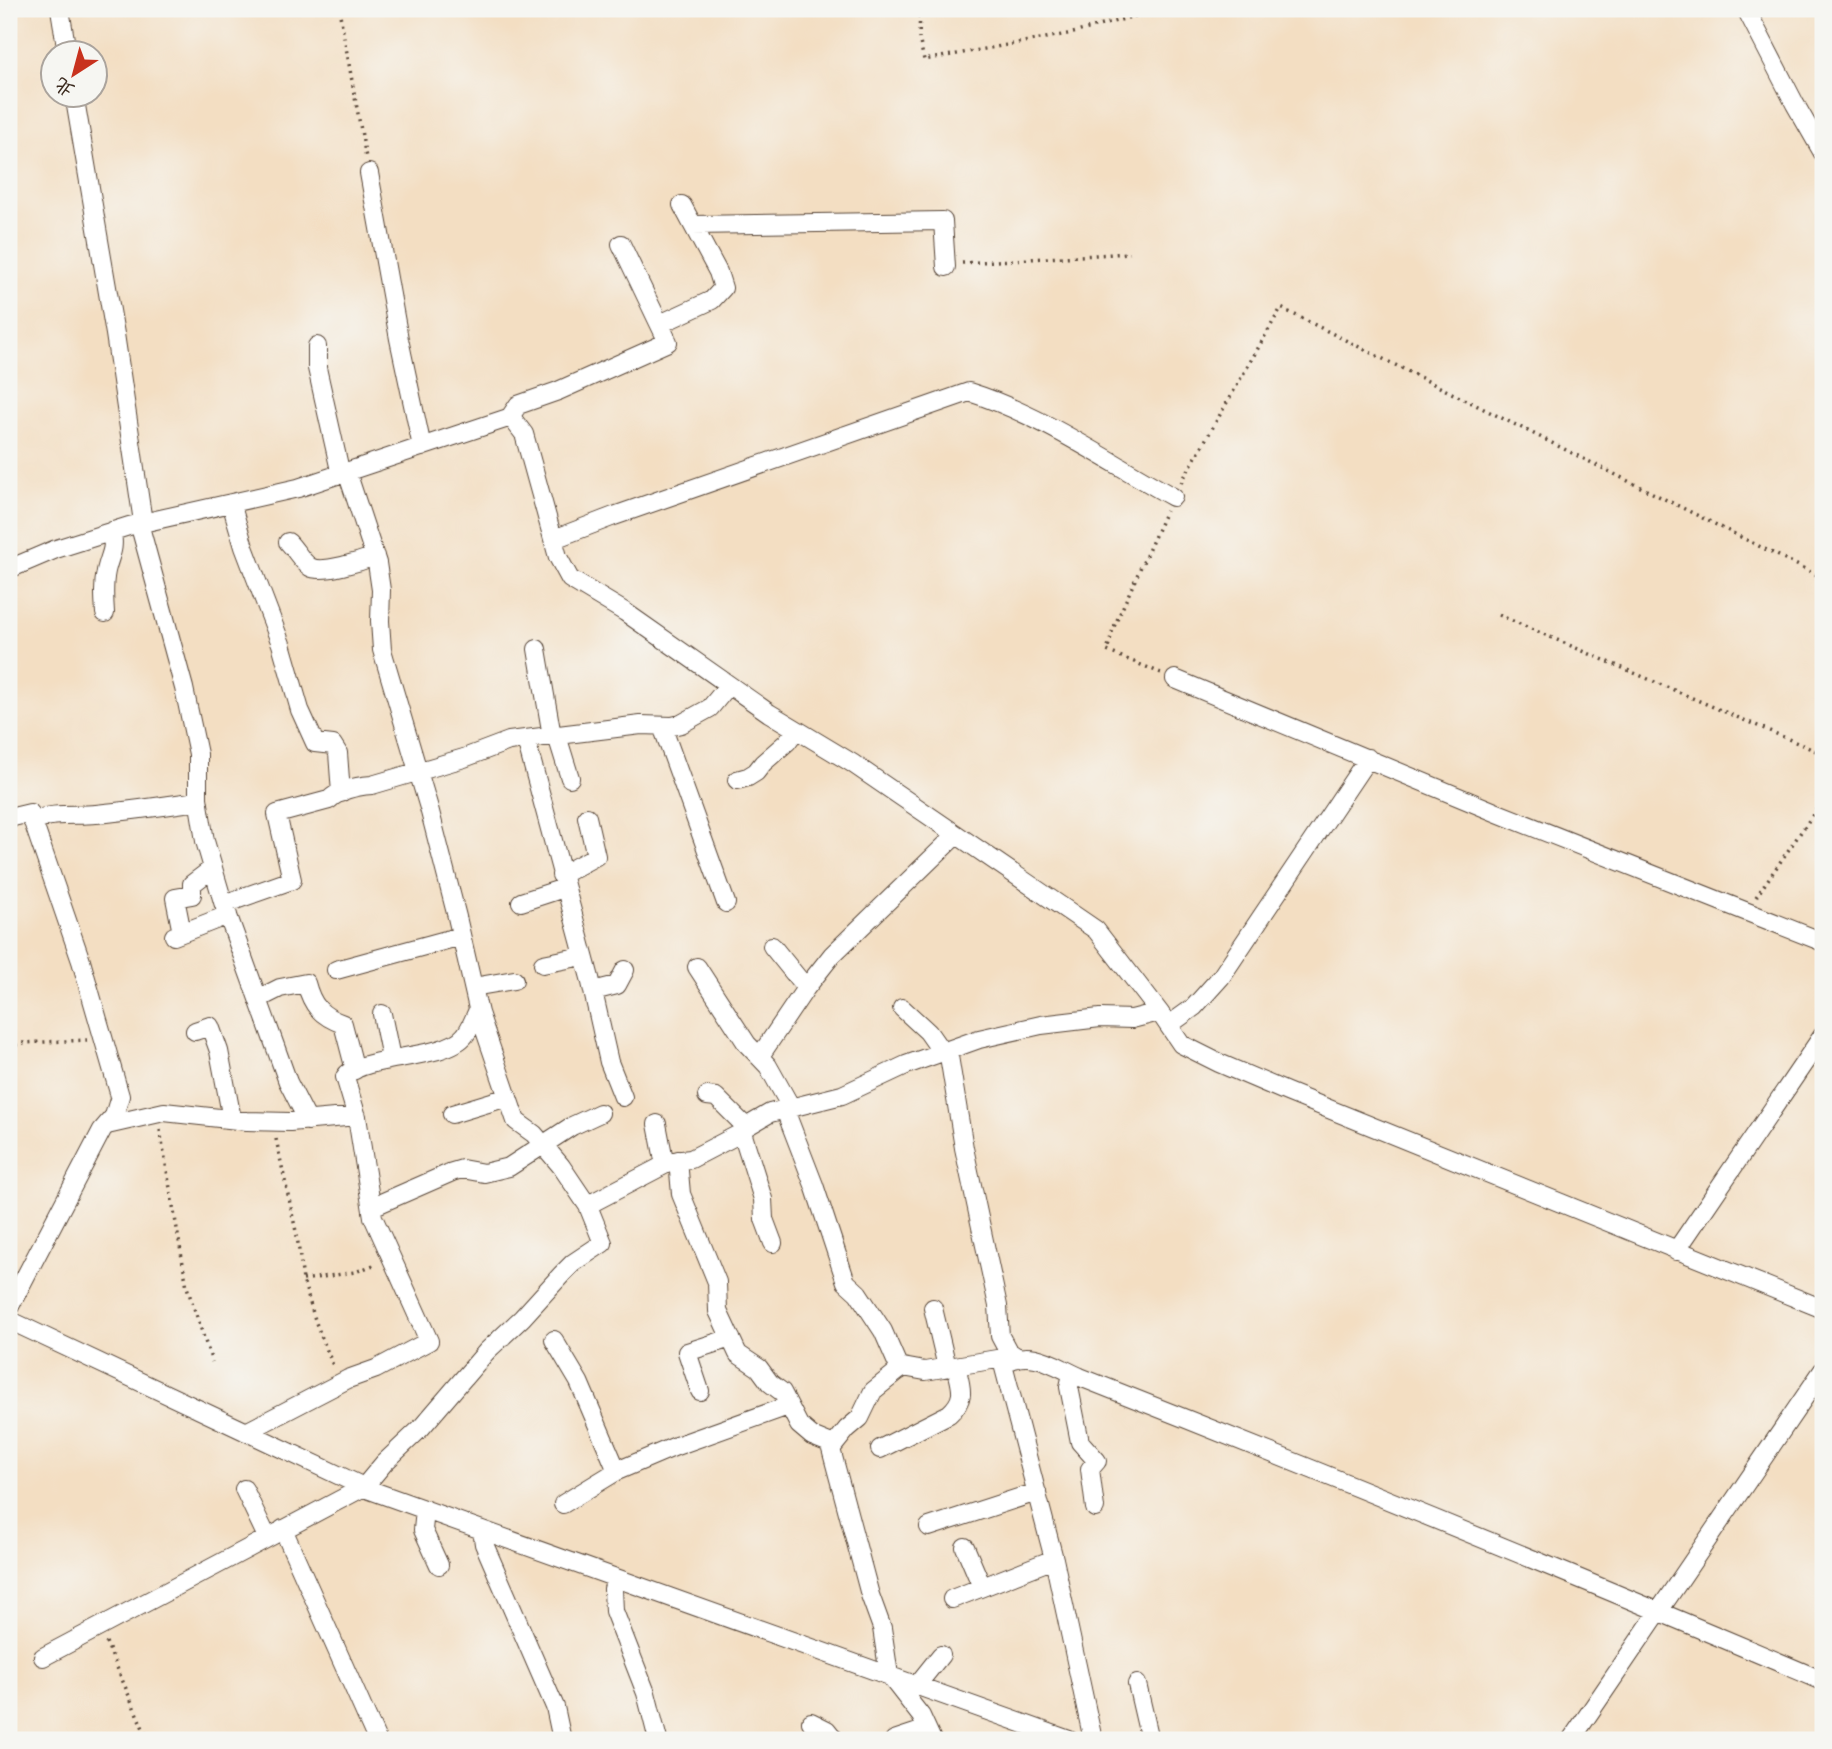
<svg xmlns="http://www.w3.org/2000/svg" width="1832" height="1749" font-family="'Indie Flower','LXGW WenKai TC',sans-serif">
  <rect width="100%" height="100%" fill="#f6f6f2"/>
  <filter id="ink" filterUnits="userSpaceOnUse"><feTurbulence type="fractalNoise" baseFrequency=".0143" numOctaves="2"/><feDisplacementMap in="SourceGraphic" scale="14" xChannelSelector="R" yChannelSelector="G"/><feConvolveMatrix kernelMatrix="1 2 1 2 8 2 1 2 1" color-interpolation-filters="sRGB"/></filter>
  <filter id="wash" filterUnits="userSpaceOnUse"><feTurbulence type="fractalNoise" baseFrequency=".00686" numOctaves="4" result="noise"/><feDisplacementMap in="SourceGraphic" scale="28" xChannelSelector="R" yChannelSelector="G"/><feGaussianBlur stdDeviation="1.57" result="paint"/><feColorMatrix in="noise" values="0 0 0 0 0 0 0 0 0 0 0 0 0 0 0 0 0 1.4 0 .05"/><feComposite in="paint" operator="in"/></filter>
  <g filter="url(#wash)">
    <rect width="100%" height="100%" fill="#f3dec2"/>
  </g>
  <g filter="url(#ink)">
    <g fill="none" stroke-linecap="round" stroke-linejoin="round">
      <g stroke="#574537" stroke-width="20">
        <path id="minor" d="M60,9L67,52
          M1746,9L1795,104L1823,153
          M74,94L115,334L143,522
          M369,173L399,339L422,447
          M693,225L943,221L946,267
          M660,324L712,300L723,288L718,272L682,205
          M317,346V368L341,475
          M510,417L518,405L558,391L668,342L621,244
          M231,503L244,547L281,644L300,710L315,743L333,745L338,753L341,793
          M139,523L184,688L198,754V798L205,841L223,902L270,1032L288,1082L308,1121
          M554,539L614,516L969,392C1040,414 1108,461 1173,497
          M288,542C296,550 301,561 310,567C322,574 362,561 375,556
          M9,569L56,549L129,526L298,488L511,417L524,434L558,557L570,579L625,612L769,713L852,763L1096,930L1160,1013L1181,1044L1219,1063L1287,1092L1823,1309
          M105,613C104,599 103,585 106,571C110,553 115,552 112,531
          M537,649L552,736
          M1175,679L1495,812L1823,942
          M662,726L726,903
          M557,736L570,778
          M526,740L590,978L609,1062L623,1097
          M737,780L748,777L756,772L763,763L787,742L796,730
          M9,818L30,813L81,961L120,1096L114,1116L102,1130L9,1308
          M32,821C54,812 74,816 96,814C130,811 164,806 198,801
          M561,875L596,856L587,817
          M521,902L564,888
          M224,904L292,880L277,814L329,800C340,789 358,786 372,785L464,758L509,741L641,725L672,726L681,724L710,708L728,686
          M182,933L175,898L192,895V884L213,868
          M174,936L228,915
          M772,946L806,988
          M543,964L583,956
          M697,967L747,1044L768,1066L792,1109
          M336,970L461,936
          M473,987L514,980
          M593,991L617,985L625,970
          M258,999L280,988L306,983C312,1006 321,1016 343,1024L355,1070
          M902,1008L928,1032L942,1052
          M382,1014L391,1058
          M1169,1025L1194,1007L1221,977L1368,758
          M195,1031L210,1026L219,1051L232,1119
          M948,1050L964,1148L998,1306L1000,1336L1008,1351L1017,1357
          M760,1056L806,988L832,955L956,835
          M707,1096L716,1097L746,1127
          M785,1110L814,1185L846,1282L858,1293L883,1331L900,1370
          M452,1114L508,1097
          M657,1124L665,1165
          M107,1125L164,1112L247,1121L290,1122L357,1116
          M742,1132L763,1199L764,1219L773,1243
          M678,1160L681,1194L717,1282L718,1311L738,1354L759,1368L770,1383L782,1392L799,1425L812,1436L834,1445
          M588,1205L672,1161L691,1159L741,1133L746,1127L770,1113L842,1095L906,1065L979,1039L1041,1025L1100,1018L1132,1019L1159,1012
          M372,1207L452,1172L462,1169L484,1173L509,1167L572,1126L600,1113
          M1676,1251L1823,1035
          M933,1308L947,1367
          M9,1320L370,1490L1069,1740
          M554,1340L579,1382L617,1471
          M1072,1374L1069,1387L1080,1442L1097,1461L1090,1469L1095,1508
          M700,1391L687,1352L731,1338
          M246,1432L348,1379L376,1369L429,1341L373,1217L357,1117L345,1077C349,1070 356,1069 363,1066C390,1056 449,1056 465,1035C471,1028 474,1018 478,1010
          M880,1449L949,1414C967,1398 961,1387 956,1366
          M244,1489L267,1537
          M563,1504L617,1471L676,1446L788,1406
          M425,1510L423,1530L439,1565
          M929,1527L1037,1492
          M283,1529L377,1740
          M482,1530L484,1544L555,1707L562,1740
          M965,1547L982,1587
          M616,1578L613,1589L614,1611L646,1693L658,1740
          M952,1599L1054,1559
          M43,1657L364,1487L384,1463L421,1428L487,1351L522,1318L562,1274L573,1263L603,1243L588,1206L561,1166L534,1134L516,1121L479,1013L457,917L429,808L382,650L380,621L381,590L377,563L347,472
          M1137,1684L1150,1740
          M917,1685L941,1655
          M811,1722L827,1730L835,1740
          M894,1740L927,1729
          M932,1740L921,1716L889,1675L882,1628L870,1595L831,1449L847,1429L860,1418L873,1391L903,1367L925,1371L997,1359L1003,1364
          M1093,1740L1054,1559L1003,1364C1031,1347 1053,1365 1080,1377C1329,1475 1577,1576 1823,1681
          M1571,1740L1823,1370"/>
      </g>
      <path stroke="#574537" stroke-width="3.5" stroke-dasharray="2 5" stroke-linecap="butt" d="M339,9L366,158
        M920,9L919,38L924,60L1073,33L1160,9
        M962,263L1130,253
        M1181,483L1281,308L1823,578
        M1499,615L1823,754
        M1161,673L1107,651L1113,629L1166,511
        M1756,897L1823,800
        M9,1047L23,1043L87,1040
        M160,1130L187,1287L212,1362
        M276,1139L297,1236L303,1280L316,1323L334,1368
        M303,1280L355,1272L376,1264
        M106,1642L148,1740"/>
      <use href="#minor" stroke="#fff" stroke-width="18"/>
    </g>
  </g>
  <rect width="1832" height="1749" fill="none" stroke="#f6f6f2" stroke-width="35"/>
  <g transform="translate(74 74) rotate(216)"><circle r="33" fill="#f6f6f2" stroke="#aba49d" stroke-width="2"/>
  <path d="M0-5L12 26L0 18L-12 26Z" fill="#c8321e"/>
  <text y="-10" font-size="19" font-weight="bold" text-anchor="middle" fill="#3b2a1e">北</text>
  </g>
</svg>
